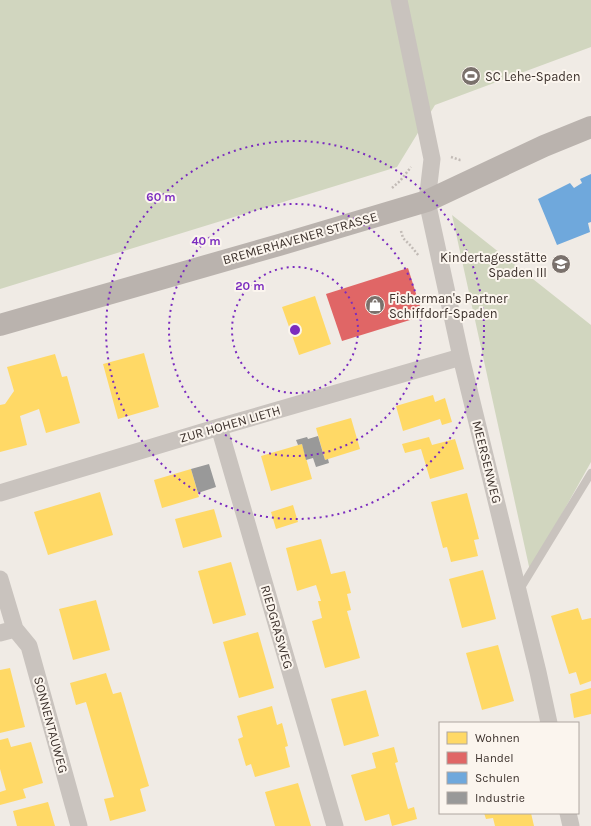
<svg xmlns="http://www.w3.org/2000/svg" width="591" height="826" font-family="Karla,sans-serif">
  <rect width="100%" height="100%" fill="#f0ebe5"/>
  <path fill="#d1d6bf" d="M0,0H591V47L435,105L397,167L0,289Z
    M452,215L591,325V462L530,571Z"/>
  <path fill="#ffd966" d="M315,296L331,344L299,355L282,307Z
    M144,353L159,407L118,419L103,364Z
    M55,354L62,377L67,376L80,423L46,433L39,409L20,416L27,445L0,452V405L5,404L14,391L7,367Z
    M433,395L435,402L445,398L452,422L442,425L440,419L403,431L396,406Z
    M351,418L360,449L325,460L316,428Z
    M429,437L432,445L455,439L464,469L430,479L421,449L405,453L402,444Z
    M302,444L312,479L271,491L261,456Z
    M191,469L199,497L162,508L154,480Z
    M100,492L113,535L48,555L34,512Z
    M467,493L479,539L474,540L478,556L451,562L447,547L443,548L431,502Z
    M293,505L298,522L276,529L271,512Z
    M214,509L222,537L183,548L175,519Z
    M321,539L331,574L345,571L351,593L347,594L351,610L347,611L360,658L325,668L312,621L322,618L318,601H321L316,585L297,591L286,548Z
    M231,562L246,615L213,624L198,571Z
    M483,570L496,619L462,628L449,579Z
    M96,600L110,650L73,660L59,609Z
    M578,608L582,620L591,618V681L580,685L576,672L569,674L551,616Z
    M258,632L274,688L239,698L223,642Z
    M498,645L514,701L482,710L466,653Z
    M10,668L25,727L0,733V670Z
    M106,673L113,694L121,692L149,786L140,789L146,811L110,821L104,799L114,797L86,702L76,705L70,683Z
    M591,688V714L574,718L570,694Z
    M366,690L379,736L344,746L331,699Z
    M272,706L277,725L282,723L288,746L285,747L290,767L255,777L251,764L246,766L238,739L243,737L237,716Z
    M8,738L11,747L31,742L43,783L23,789L26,798L0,805V792L6,790L0,769V740Z
    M394,747L398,762L395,763L408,809L414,807L417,819L392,826L389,814L365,821L351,775L376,768L372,753Z
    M298,783L311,826H275L265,792Z
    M48,802L55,826H17L13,811Z
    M484,813H531L534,826H495L493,818L486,819Z"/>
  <path fill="#e06666" d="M408,268L423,316L342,341L326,294Z"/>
  <path fill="#6fa8dc" d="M591,174V222L588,223L590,232L557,245L538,199L570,183L574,188L582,183L580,179Z"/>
  <path fill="#999" d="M318,436L325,460L328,459L329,463L316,467L313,458L306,460L302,444L298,445L296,440L307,437L308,439Z
    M209,464L216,487L198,493L191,469Z"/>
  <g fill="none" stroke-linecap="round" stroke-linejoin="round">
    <path stroke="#c2bbb6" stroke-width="2.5" stroke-dasharray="2 2" stroke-linecap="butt" d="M451,157L460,160H462
      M392,188L400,181L411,167
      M401,231L403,238L410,245L419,256"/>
    <path stroke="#c9c3be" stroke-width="8" d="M519,591L591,473"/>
    <path stroke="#c9c3be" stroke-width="17" d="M399,0L432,159L427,201L461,357L538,672L549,723
      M219,427L335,826
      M0,493L219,427L461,357
      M0,579L15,629L0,633
      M15,629L29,646L79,826
      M568,813L571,826"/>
    <path stroke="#bab3ae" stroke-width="22" d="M0,325L286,243L427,201L544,146L591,127"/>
  </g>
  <g fill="none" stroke="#7b2cbf" stroke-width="2" stroke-dasharray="2 4">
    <circle cx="295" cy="330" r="63"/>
    <circle cx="295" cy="330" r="126"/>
    <circle cx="295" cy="330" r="189"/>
  </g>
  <defs>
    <g id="stadium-disc" transform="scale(1)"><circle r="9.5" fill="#7a716c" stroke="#fbf5ee"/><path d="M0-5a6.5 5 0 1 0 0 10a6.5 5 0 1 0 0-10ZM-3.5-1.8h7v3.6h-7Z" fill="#fff"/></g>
    <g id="school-disc" transform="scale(1)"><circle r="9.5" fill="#7a716c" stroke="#fbf5ee"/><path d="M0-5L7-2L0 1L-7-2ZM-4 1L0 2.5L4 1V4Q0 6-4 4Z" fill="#fff"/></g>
    <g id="shop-disc" transform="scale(1)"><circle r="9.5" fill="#7a716c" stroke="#fbf5ee"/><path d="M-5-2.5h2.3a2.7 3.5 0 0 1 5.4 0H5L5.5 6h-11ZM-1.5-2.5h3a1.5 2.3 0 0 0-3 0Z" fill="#fff"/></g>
  </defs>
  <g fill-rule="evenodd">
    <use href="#stadium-disc" x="471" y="76"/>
    <use href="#school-disc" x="561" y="264"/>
    <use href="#shop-disc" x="375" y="305"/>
  </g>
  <g text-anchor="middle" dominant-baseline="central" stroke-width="4" stroke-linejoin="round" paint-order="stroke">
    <g font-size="13" fill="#3b302b" stroke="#fbf5ee" text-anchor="start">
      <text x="485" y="76">SC Lehe-Spaden</text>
      <text x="547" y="257" text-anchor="end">Kindertagesstätte<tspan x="547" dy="15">Spaden III</tspan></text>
      <text x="389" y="298">Fisherman's Partner<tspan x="389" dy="15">Schiffdorf-Spaden</tspan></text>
    </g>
    <g font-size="13" fill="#3b302b" stroke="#fbf5ee">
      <text transform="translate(300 238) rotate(-16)">BREMERHAVENER STRASSE</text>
      <text transform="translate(230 424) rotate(-16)">ZUR HOHEN LIETH</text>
      <text transform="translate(487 462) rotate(76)">MEERSENWEG</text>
      <text transform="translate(277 627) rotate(74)">RIEDGRASWEG</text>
      <text transform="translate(51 725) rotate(75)">SONNENTAUWEG</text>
    </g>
  </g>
  <circle cx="295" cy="330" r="6" fill="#7b2cbf" stroke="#fbf5ee" stroke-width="2"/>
  <g font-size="12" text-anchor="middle" font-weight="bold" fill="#7b2cbf" stroke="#fbf5ee" stroke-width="4" stroke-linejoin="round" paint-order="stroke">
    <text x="161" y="201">60 m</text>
    <text x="206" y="245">40 m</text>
    <text x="250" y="290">20 m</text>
  </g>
  <rect x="439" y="722" width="140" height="92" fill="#fbf5ee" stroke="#aea6a0"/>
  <rect x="447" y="732" width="20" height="12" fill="#ffd966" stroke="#aea6a0"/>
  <text x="475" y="742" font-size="12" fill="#3b302b">Wohnen</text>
  <rect x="447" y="752" width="20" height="12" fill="#e06666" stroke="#aea6a0"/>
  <text x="475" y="762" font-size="12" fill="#3b302b">Handel</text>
  <rect x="447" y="772" width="20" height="12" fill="#6fa8dc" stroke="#aea6a0"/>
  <text x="475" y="782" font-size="12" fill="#3b302b">Schulen</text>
  <rect x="447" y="792" width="20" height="12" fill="#999999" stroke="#aea6a0"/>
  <text x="475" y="802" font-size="12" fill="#3b302b">Industrie</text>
</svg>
